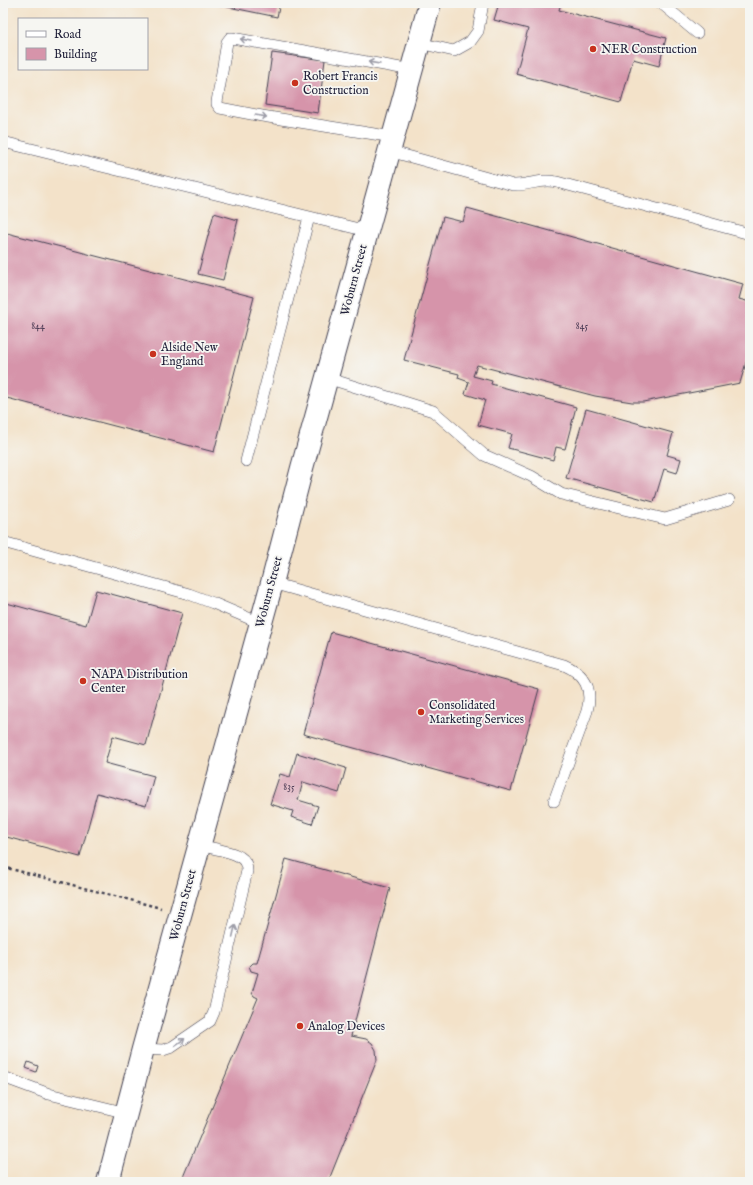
<svg xmlns="http://www.w3.org/2000/svg" width="753" height="1185" font-family="'IM FELL English',serif">
  <rect width="100%" height="100%" fill="#f6f6f2"/>
  <filter id="ink" filterUnits="userSpaceOnUse"><feTurbulence type="fractalNoise" baseFrequency=".025" numOctaves="2"/><feDisplacementMap in="SourceGraphic" scale="8" xChannelSelector="R" yChannelSelector="G"/><feConvolveMatrix kernelMatrix="1 2 1 2 8 2 1 2 1" color-interpolation-filters="sRGB"/></filter>
  <filter id="wash" filterUnits="userSpaceOnUse"><feTurbulence type="fractalNoise" baseFrequency=".012" numOctaves="4" result="noise"/><feDisplacementMap in="SourceGraphic" scale="16" xChannelSelector="R" yChannelSelector="G"/><feGaussianBlur stdDeviation="0.9" result="paint"/><feColorMatrix in="noise" values="0 0 0 0 0 0 0 0 0 0 0 0 0 0 0 0 0 1.4 0 .05"/><feComposite in="paint" operator="in"/></filter>
  <g filter="url(#wash)">
    <rect width="100%" height="100%" fill="#f3e2c9"/>
    <g id="blocks">
      <path fill="#d694aa" d="M209,3H280L277,17Z
        M499,3H561L559,10L666,38L659,66L633,59L621,102L516,74L528,29L494,20Z
        M272,53L325,60L318,113L265,105Z
        M467,208L743,284L739,299L750,302V349L740,383L643,402H632L595,396L477,365L473,376L492,381L491,384L576,407L565,449L556,447L553,460L508,448L512,434L478,425L485,400L465,394L469,382L458,378L459,374L404,360L443,217L463,222Z
        M214,213L238,220L223,280L198,274Z
        M3,232L254,297L214,452L3,397Z
        M586,409L673,433L667,455L681,459L677,473L664,469L654,502L566,478Z
        M96,590L182,613L146,745L113,736L105,763L154,776L146,806L97,793L80,857L3,836V602L86,625Z
        M331,632L539,689L511,791L303,734Z
        M297,753L346,768L339,793L303,782L298,800L318,806L312,824L291,817L293,811L270,804L280,774L290,777Z
        M286,859L390,888L351,1036L366,1039L372,1043L376,1050L377,1060L328,1182H194L183,1177L258,998L254,996L252,993L258,973L251,971L249,966L252,963H257Z
        M28,1062L38,1066L36,1072L26,1068Z"/>
    </g>
  </g>
  <g filter="url(#ink)">
    <use href="#blocks" fill-opacity="0" stroke="#413f50" stroke-width="1"/>
    <g fill="none" stroke-linecap="round" stroke-linejoin="round">
      <g stroke="#413f50" stroke-width="12">
        <path id="service" d="M661,3L697,33
          M419,43L454,51L470,42L478,31L483,3
          M393,137L262,116L220,108L217,104V102L227,42L230,38H232L412,70
          M3,142L367,231
          M389,151L513,185C528,186 541,178 557,182L750,234
          M327,378L433,411L484,455L531,476L561,494L665,519L729,500
          M246,461L309,217
          M3,542L189,594L213,603L260,623
          M272,583L564,665C585,674 593,689 587,711L554,801
          M143,1049L163,1050L172,1047L210,1021L214,1012L247,871C247,866 245,860 240,857C232,851 210,848 199,845
          M3,1077L49,1094L127,1113"/>
      </g>
      <g stroke="#413f50" stroke-width="24">
        <path id="tertiary" d="M108,1182L143,1049L272,583L302,468L430,3"/>
      </g>
      <path stroke="#413f50" stroke-width="2.5" stroke-dasharray="3 3" stroke-linecap="butt" d="M3,867L161,908"/>
      <use href="#service" stroke="#fff" stroke-width="11"/>
      <use href="#tertiary" stroke="#fff" stroke-width="22"/>
    </g>
    <defs><path id="oneway-shaft" d="M-6 0H5M1.5-3L5.5 0L1.5 3" fill="none" stroke-width="1.6" stroke-linecap="round" stroke-linejoin="round"/></defs>
    <g stroke="#9c9ca7">
      <use href="#oneway-shaft" transform="translate(246 40) rotate(-170)"/>
      <use href="#oneway-shaft" transform="translate(374 63) rotate(-170)"/>
      <use href="#oneway-shaft" transform="translate(261 116) rotate(10)"/>
      <use href="#oneway-shaft" transform="translate(234 931) rotate(-77)"/>
      <use href="#oneway-shaft" transform="translate(180 1042) rotate(-35)"/>
    </g>
  </g>
  <g fill="#c8321e" stroke="#f6f6f2" stroke-width="1.5">
    <circle cx="593" cy="49" r="4"/>
    <circle cx="295" cy="83" r="4"/>
    <circle cx="153" cy="354" r="4"/>
    <circle cx="83" cy="681" r="4"/>
    <circle cx="421" cy="712" r="4"/>
    <circle cx="300" cy="1026" r="4"/>
  </g>
  <g text-anchor="middle" dominant-baseline="central" stroke-width="3.5" stroke-linejoin="round" paint-order="stroke">
    <g font-size="10" fill="#4f3e57">
      <text x="38" y="326">844</text>
      <text x="582" y="326">845</text>
      <text x="289" y="787">835</text>
    </g>
    <g font-size="12" fill="#22223b" stroke="#f6f6f2" text-anchor="start">
      <text x="601" y="49">NER Construction</text>
      <text x="303" y="76">Robert Francis<tspan x="303" dy="14">Construction</tspan></text>
      <text x="161" y="347">Alside New<tspan x="161" dy="14">England</tspan></text>
      <text x="91" y="674">NAPA Distribution<tspan x="91" dy="14">Center</tspan></text>
      <text x="429" y="705">Consolidated<tspan x="429" dy="14">Marketing Services</tspan></text>
      <text x="308" y="1026">Analog Devices</text>
    </g>
    <g font-size="12" fill="#22223b" stroke="#f6f6f2">
      <text transform="translate(354 280) rotate(-75)">Woburn Street</text>
      <text transform="translate(269 592) rotate(-75)">Woburn Street</text>
      <text transform="translate(183 905) rotate(-75)">Woburn Street</text>
    </g>
  </g>
  <rect width="753" height="1185" fill="none" stroke="#f6f6f2" stroke-width="16"/>
  <rect x="18" y="18" width="130" height="52" fill="#f6f6f2" stroke="#a1a1a9"/>
  <rect x="26" y="31" width="20" height="6" fill="#ffffff" stroke="#a1a1a9"/>
  <text x="54" y="38" font-size="12" fill="#22223b">Road</text>
  <rect x="26" y="48" width="20" height="12" fill="#d694aa" stroke="#a1a1a9"/>
  <text x="54" y="58" font-size="12" fill="#22223b">Building</text>
</svg>
